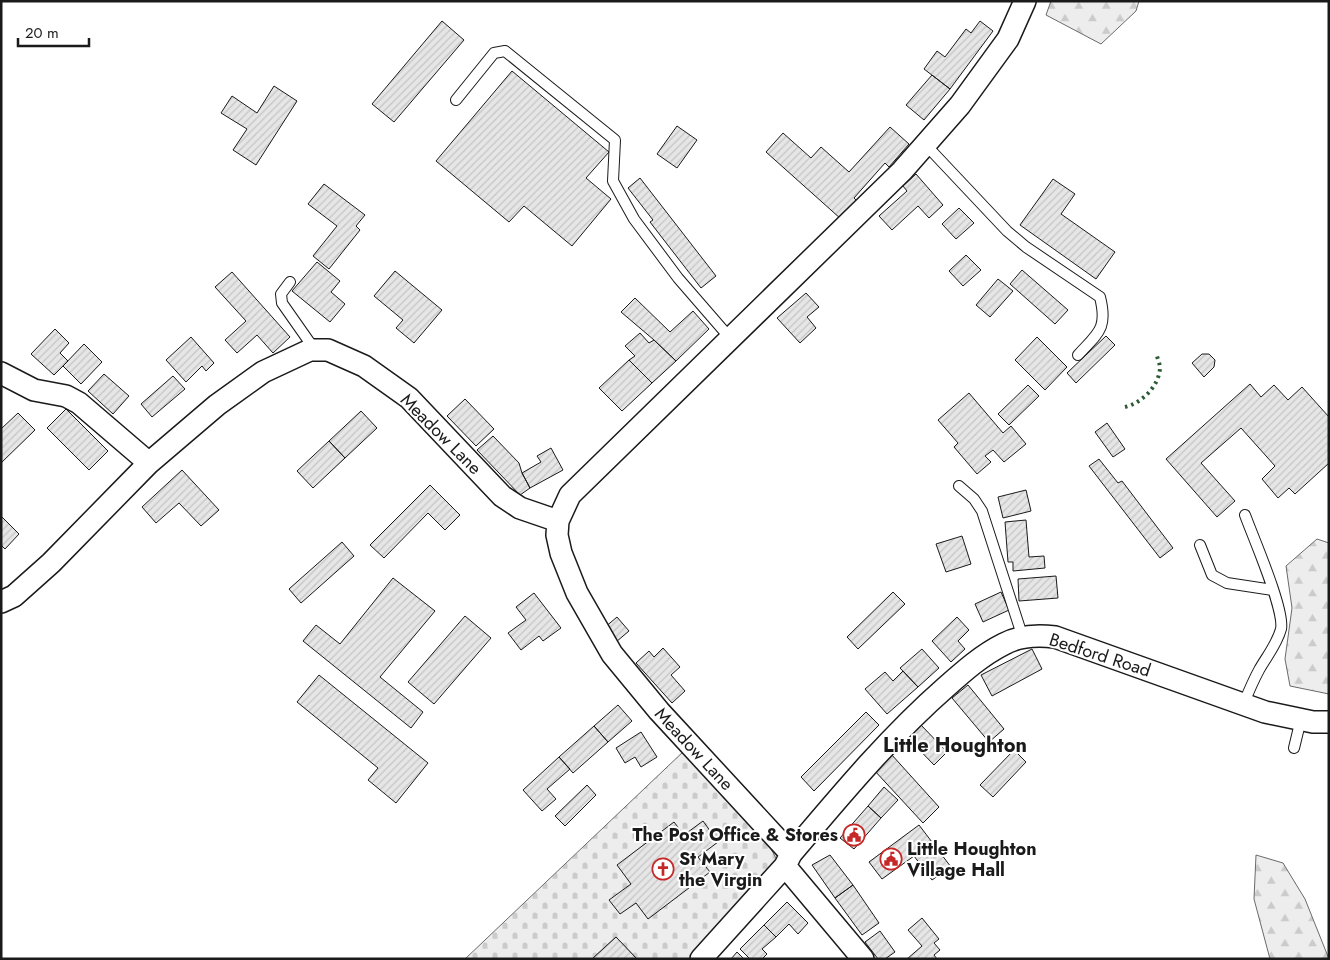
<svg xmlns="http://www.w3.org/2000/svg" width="1330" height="960" font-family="Jost,sans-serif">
  <defs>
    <pattern id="forest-firs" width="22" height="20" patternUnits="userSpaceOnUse" patternTransform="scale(1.25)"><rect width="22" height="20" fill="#ededed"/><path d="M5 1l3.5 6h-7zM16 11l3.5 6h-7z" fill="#cbcbcb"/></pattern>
    <pattern id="cemetery-stones" width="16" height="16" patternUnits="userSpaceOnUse" patternTransform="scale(1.25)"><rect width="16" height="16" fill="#ededed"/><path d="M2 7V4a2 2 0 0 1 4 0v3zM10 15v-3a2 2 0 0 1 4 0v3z" fill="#cbcbcb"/></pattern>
    <pattern id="building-hatch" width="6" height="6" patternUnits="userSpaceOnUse" patternTransform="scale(1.25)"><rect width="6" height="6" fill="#e6e6e6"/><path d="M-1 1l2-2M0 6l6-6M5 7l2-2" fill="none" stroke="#c5c5c5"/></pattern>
  </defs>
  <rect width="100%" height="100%" fill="#fff"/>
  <path fill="url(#forest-firs)" stroke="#6a6a6a" d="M1051,1H1139L1136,11L1101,44L1046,15Z
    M1317,539L1329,543V694L1290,686L1285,659L1292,608L1286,566Z
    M1256,855L1283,863L1305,899L1329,959H1270L1254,899Z"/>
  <path fill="url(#cemetery-stones)" stroke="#6a6a6a" d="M685,750L770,847L777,860L765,878L691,959H637L616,937L592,959H465Z"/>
  <path fill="url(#building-hatch)" stroke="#1a1a1a" d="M442,21L464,40L394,122L372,104Z
    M980,21L993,31L950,89L924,69L937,51L945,57L966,29L971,33Z
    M512,71L609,152L586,178L611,199L572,246L524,206L509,222L436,161Z
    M932,75L950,89L924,120L906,105Z
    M274,86L297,101L256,165L233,150L247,129L221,113L232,96L257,113Z
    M677,126L697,140L677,168L657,154Z
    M890,127L909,144L889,167L885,163L854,198L857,201L841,219L766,152L783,133L811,158L821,147L849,172Z
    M916,174L943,205L929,218L918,206L892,230L879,216L907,191L903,186Z
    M640,178L716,276L701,288L650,222L653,220L628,188Z
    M1053,179L1075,194L1061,214L1115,252L1096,279L1020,225Z
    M324,184L365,215L356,226L360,230L329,269L313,256L337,226L308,204Z
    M959,208L974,223L956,239L942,224Z
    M966,255L981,270L963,286L949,271Z
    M317,262L340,281L331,292L345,304L330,322L292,291Z
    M1022,270L1068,310L1055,324L1010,284Z
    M395,271L442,310L414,343L396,328L403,320L374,296Z
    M232,272L290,337L273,353L257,335L237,353L225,340L246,321L215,287Z
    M998,279L1013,291L990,317L976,305Z
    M806,293L819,307L807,317L816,328L800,343L777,318Z
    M635,298L670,332L693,311L709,329L676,361L654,340L621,312Z
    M55,329L69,343L60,353L68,361L54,375L31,354Z
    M640,333L649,343L654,340L676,361L652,383L629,360L635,356L625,346Z
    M1106,336L1115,345L1076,383L1067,373Z
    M191,337L214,363L206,371L202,366L186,382L166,360Z
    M1037,337L1067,367L1045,390L1015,360Z
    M84,344L102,362L81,384L63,366Z
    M1202,354H1209L1215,360L1214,367L1204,377L1192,363Z
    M629,360L652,383L622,411L599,388Z
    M104,374L129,396L113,414L88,391Z
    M173,376L185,389L152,417L141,404Z
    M1250,384L1261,397L1274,385L1288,400L1302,387L1329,417V463L1295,494L1289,488L1278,498L1262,479L1275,466L1241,428L1201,463L1235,501L1217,517L1166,459Z
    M1028,385L1039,396L1009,425L998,414Z
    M969,393L1003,433L1011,426L1026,444L1004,462L993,450L985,456L991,462L977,474L954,447L958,443L938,420Z
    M465,399L494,429L476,446L447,416Z
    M66,409L108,451L89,470L47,428Z
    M361,411L377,428L345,458L329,441Z
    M18,413L35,430L1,463V429Z
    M1107,423L1125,449L1113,457L1095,432Z
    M493,436L519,463L522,473L530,488L520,495L477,450Z
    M329,441L345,458L313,488L297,471Z
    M551,448L563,470L530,488L522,473L541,462L537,456Z
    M1099,459L1118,483L1122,481L1173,548L1160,558L1089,466Z
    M182,470L219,510L201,526L179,503L156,523L142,507Z
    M430,485L460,515L445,530L428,513L384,558L370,545Z
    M1026,490L1031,511L1003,518L998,497Z
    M1,516L19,534L5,549L1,545Z
    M1026,520L1029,557L1044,556L1045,568L1013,571V562H1008L1005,522Z
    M962,536L971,564L946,572L936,544Z
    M342,542L354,556L301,603L289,589Z
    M1056,576L1058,598L1019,601L1018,579Z
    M393,578L435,611L380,677L423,712L411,728L303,641L316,625L340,644Z
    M893,592L905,604L858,649L847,637Z
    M1001,592L1009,610L983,622L975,604Z
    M534,593L561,628L543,641L539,636L521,650L508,633L526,620L516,607Z
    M465,616L491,638L434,704L408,682Z
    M617,617L629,631L616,642L604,628Z
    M957,617L969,630L958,641L965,649L951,662L932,641Z
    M663,648L680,667L671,675L685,691L672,703L636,663L649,651L654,657Z
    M922,649L939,668L918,687L900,668Z
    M1032,649L1042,669L992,696L981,675Z
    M903,671L918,687L887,714L865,689L885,672L893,681Z
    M319,675L428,763L396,803L368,780L378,768L297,702Z
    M968,685L1004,729L989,742L952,698Z
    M618,705L632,721L608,742L594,726Z
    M866,712L879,725L814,791L801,777Z
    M920,724L947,752L934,765L907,737Z
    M594,726L608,742L573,773L559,757Z
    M641,732L657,757L641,767L635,757L625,763L616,748Z
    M1014,750L1026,762L993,797L980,785Z
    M891,754L939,807L923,823L874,770Z
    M559,757L570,769L547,789L556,799L542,811L523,790Z
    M587,785L596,795L565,826L555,816Z
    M884,787L898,800L881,818L868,806Z
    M868,806L881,818L854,849L840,838Z
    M703,821L718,842L698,857L710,872L648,919L636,903L620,914L609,900L631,884L617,865L674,822L684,835Z
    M919,825L951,867L932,880L914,856L882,879L869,862Z
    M830,855L853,885L835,898L812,865Z
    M853,885L879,923L862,935L835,898Z
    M787,902L808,923L798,934L789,924L776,937L764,925Z
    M922,918L939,939L934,943L940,950L934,955L937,959H907L922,946L908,930Z
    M764,925L776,937L762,949L767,954L762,959H750L740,949Z
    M880,931L895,952L885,959H878L865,942Z
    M616,937L637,959H592Z
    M737,952L744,959H731Z"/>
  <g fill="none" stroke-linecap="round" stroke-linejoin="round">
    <g stroke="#1a1a1a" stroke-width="12">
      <path id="service" d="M456,100L494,53L505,51L615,140L613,181L634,219L678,278L730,338
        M925,144L1007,231L1026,247L1100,297C1108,329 1098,333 1078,355
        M290,282L281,294L282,303L315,350
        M959,486L974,499L982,511L1023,638
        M1200,545L1212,575L1227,583L1273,590
        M1243,705C1248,693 1253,681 1259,670C1267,656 1277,644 1281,629C1285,610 1253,537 1245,515
        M1294,748L1301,719"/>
    </g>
    <g stroke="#1a1a1a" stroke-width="24">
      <path id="minor" d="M1,373L34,390L66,396L79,403L149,463
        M1,602L14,596L51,563L149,463L217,405L263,372L310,350H328L364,366L409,398L502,496L520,508L558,521
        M791,854L659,711L612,654L577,593L561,553L557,535L558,521L570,495L902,171L960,105L1008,39L1025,1
        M785,866L863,959
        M701,959L785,866L791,854C840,796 889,737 946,687C964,671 982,655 1004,644C1020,635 1038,635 1055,637L1265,712L1313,722H1329"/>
    </g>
    <use href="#service" stroke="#fff" stroke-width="10"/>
    <use href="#minor" stroke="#fff" stroke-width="21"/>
    <path stroke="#2b5a34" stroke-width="4" stroke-dasharray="2.5 4" stroke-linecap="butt" d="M1125,407C1142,403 1159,386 1160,368C1160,364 1158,360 1157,356"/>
  </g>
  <defs>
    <g id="civic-ring" transform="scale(1.125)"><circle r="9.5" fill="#fff" stroke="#c62828" stroke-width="1.5"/><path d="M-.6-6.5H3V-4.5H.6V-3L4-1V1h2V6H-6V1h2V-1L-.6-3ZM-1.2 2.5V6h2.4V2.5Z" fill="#c62828"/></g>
    <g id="church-ring" transform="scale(1.125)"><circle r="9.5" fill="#fff" stroke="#c62828" stroke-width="1.5"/><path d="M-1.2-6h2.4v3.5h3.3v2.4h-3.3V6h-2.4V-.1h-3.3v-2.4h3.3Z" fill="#c62828"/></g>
  </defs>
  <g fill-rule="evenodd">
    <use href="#civic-ring" x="854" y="835"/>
    <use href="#civic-ring" x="891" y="859"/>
    <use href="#church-ring" x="663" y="869"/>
  </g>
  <g text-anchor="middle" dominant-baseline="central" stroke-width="4" stroke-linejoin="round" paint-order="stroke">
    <g font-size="18" fill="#1a1a1a" stroke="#fff">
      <text transform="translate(441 434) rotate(45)">Meadow Lane</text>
      <text transform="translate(1100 655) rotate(18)">Bedford Road</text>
      <text transform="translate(694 749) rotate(47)">Meadow Lane</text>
    </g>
    <g font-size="18" font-weight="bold" fill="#1a1a1a" stroke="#fff" text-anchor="start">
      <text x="838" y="835" text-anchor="end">The Post Office &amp; Stores</text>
      <text x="907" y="849">Little Houghton<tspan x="907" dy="21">Village Hall</tspan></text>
      <text x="679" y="859">St Mary<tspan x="679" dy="21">the Virgin</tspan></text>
    </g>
    <g font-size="20" font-weight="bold" fill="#1a1a1a" stroke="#fff">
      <text x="955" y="745">Little Houghton</text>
    </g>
  </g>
  <rect width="1330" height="960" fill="none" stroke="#1a1a1a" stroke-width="5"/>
  <path d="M18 38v8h71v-8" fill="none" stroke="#1a1a1a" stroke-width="2.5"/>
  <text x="25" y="38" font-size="15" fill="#1a1a1a" stroke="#ffffff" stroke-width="4" paint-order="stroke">20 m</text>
</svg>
